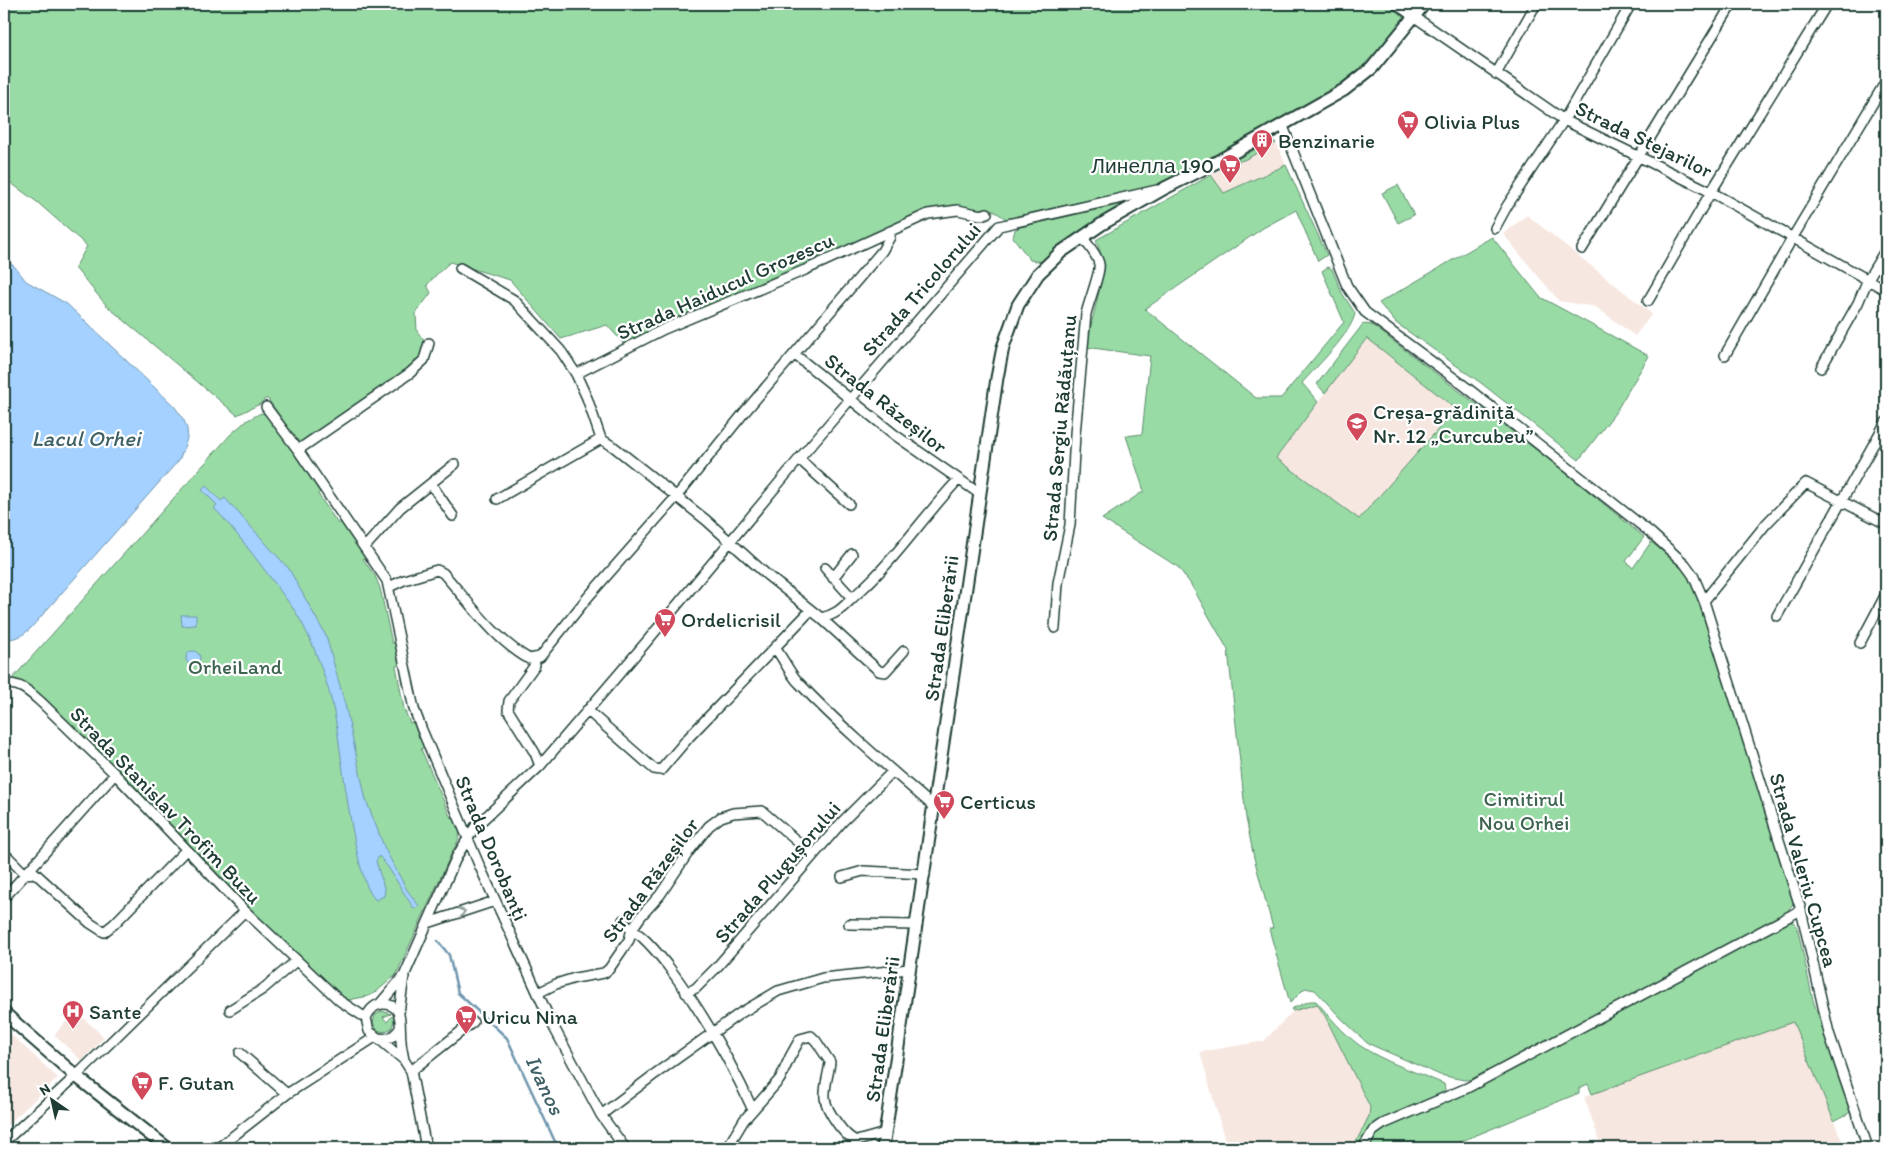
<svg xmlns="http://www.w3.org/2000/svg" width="1890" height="1152" font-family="Itim,sans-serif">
  <rect width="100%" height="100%" fill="#fff"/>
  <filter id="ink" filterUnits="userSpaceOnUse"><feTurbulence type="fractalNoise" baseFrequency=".02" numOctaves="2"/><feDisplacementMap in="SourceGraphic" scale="10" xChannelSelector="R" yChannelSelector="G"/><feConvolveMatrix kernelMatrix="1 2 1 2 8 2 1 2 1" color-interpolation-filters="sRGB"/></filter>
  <g filter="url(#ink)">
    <path fill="#f7e7e1" d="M1273,140L1276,142L1286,165L1224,193L1211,175L1230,163Z
      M1527,215L1652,314L1635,336L1596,307L1559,301L1503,234Z
      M1367,338L1456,408L1359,519L1276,458Z
      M1317,1004L1325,1016L1370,1107L1369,1116L1353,1148H1227L1200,1052L1264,1041L1293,1011Z
      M76,1011L104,1037L82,1061L54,1035Z
      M1793,1021L1845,1148H1602L1584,1097Z
      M4,1028L58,1078L4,1128Z"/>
    <path fill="#99dba5" stroke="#5c8c6c" d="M4,4H1388L1404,13L1405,20L1382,47L1349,79L1165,183L1006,219L990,208L977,209L956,207L928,211L624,344L607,325L561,339L510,280L450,262L436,275L427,285L431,293L416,313L417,331L424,341L422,352L417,361L399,376L300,444L268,399H265L260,404L237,415L107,306L75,268L87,246L37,202L4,178Z
      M1273,140L1276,143L1244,160L1230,163Z
      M1286,165L1327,255L1318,261L1296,210L1263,228L1145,309L1256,398H1281L1344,322L1322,271L1328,267L1332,269L1342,293L1355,313C1352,333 1316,367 1302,383L1318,402L1276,458L1359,519L1456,409L1367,338L1325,393L1317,384L1363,324L1372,325L1554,463L1644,537L1626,561L1633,568L1651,542L1686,570L1693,583L1718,656L1793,895V904L1785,914L1477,1079L1464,1080L1440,1075L1367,1043L1341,1018L1315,990L1305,988L1290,1003L1269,929L1273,928L1254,858L1246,818L1228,650L1190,583L1178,567L1102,519L1144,491L1126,436L1142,434L1150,356L1086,347L1105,266L1096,240L1211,175L1224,193Z
      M1398,185L1414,215L1398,223L1382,193Z
      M1128,203L1073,237L1042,262L1030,260L1013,237L1015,230L1020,227Z
      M1492,237L1540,297L1649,356L1615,413L1579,460L1481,383L1396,323L1379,303Z
      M261,413L267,415L272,421L320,492L318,494L338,524L343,521L367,556L363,559L375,576L380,588L392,643L397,642L401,664L396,666L404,709L410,723L415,722L426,746L421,749L451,818L456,816C460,830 462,837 453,850L396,975L376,992L369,996L348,1000L342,998L262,923L176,832L31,687L18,680L12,679L231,434L246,421Z
      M1784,922H1793L1797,926L1813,1000L1851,1112L1834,1121L1793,1022L1592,1094L1588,1084L1579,1088V1093L1445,1148H1368L1374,1137L1383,1129L1474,1088L1665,988Z
      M1310,1001H1316C1329,1016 1343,1033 1359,1045C1384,1062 1416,1072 1444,1084L1445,1089L1444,1093L1374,1124L1357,1148H1353L1369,1116L1370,1107L1325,1016L1317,1004L1293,1011L1291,1009Z
      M382,1011L391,1014L383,1017L387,1022L392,1016L394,1020L392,1028L384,1032L377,1030L373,1023L375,1015Z"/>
    <path fill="#a4d1ff" stroke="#6f96ae" d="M4,258L15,267L26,281L67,304L174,406C192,429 190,434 179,460L30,629L21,636L4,641Z
      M206,486L221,501L225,498L289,569L326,636L345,704L366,800L385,849L407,890L419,906L414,909L388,867L379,856L376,861L385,891L384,896L376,900C354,884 341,745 334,712C329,686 315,647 302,623C295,609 284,597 276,585C256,559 237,532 214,508L217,505L202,490Z
      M181,615H196V625L182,626Z
      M186 658a7 7 0 1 1 14 0a7 7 0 1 1-14 0Z"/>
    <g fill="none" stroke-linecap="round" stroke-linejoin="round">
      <path stroke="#6f96ae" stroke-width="2.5" d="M438,941L449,955L458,993L507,1038L558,1148"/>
      <g stroke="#1f3d34" stroke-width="12">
        <path id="street" d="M1396,4L1564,120L1711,192L1886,290
          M1496,74L1536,4
          M1282,124L1338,264L1347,286L1365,312L1466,387L1651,533L1685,564L1693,575L1704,601L1801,910L1829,1033L1868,1148
          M1495,228L1507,206L1564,120L1631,4
          M1582,249L1732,4
          M460,268L514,300L561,351L576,374L587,398L601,439L614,447L706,520L767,575L821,618L879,671L885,672L904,651
          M1648,301L1711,192L1827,4
          M794,354L895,435L980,494
          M1725,355L1793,237L1886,81
          M1821,368L1858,303L1868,279L1886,249
          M576,374L664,329L805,270L928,214L958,210L981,215L987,213
          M266,407L298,450L387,581L414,709L422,730L480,867L551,1022L601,1115L625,1148
          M298,450L410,373L424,360L429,343
          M799,459L849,504
          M431,484L453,516
          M497,499L601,439
          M365,547L400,508L455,464
          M825,568L852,598
          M833,578L852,554
          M389,587L404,580L437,570L443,573C469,602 494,639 529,659L540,657L588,597L676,497L743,414L882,251L890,237V231
          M1704,601L1766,524L1806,483L1886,524
          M1777,616L1886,422
          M821,618C840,614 844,605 858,593C896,559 923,517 958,480
          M1055,628L1058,583L1070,525L1075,434L1086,314C1088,304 1101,271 1099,264C1097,254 1088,245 1082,237
          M1860,643L1886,594
          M775,648C784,659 789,673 799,683C841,727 888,767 933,806
          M534,659L535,665L509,701L508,710L535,753L540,766
          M4,685C19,681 31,693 42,703L115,774L245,911L340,1001L366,1018
          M587,710L654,769L661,770L689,737L810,611
          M4,853L25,874L35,873L90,923L104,932L114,924L186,850
          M842,877L863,871L925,874
          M4,898L115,774
          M623,920C627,929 635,931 642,937C652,946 660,956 668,966C701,1010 730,1060 753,1110
          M428,923L495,901
          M849,924L917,925
          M538,993L556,984L575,978L604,973L609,969L629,940L632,929L641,916L660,895L690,850L709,826L721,817L733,813L762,811L813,855
          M686,993L696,988L717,967L842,822L893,771
          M379,1005L402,978
          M230,1010L263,989L296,961
          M399,1013L404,976L457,856L475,827L540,766L648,640L799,459L999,226L1157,190
          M400,1028C395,1037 388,1040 378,1038L369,1031L366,1018C369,1011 374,1004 383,1004C405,1004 399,1026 401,1040C401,1047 403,1053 404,1060
          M379,1039L404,1060L411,1071L426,1148
          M240,1053L287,1094
          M411,1071L473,1022
          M601,1115L655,1074L739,1014L778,991L823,978L909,969
          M4,1142L76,1076L245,911
          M218,1148L287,1094L375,1037
          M727,1148L744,1120L780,1079L790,1057L800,1039L811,1036L816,1041L830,1062C829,1073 824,1086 825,1098C826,1110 845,1138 857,1141L885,1133
          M1363,1148L1373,1131L1383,1124L1467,1088L1801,910"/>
      </g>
      <g stroke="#1f3d34" stroke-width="15">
        <path id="secondary" d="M4,1013L76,1076L167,1148
          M883,1148L997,378L1003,347L1018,305L1038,274L1061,252L1102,224L1165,188L1215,163L1344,90L1372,68L1424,4"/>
      </g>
      <use href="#street" stroke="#fff" stroke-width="9"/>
      <use href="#secondary" stroke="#fff" stroke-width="11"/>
    </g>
    <defs><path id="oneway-chevron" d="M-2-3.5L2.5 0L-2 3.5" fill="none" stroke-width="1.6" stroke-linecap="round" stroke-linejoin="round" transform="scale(1.25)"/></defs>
    <use stroke="#8f9e9a" href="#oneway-chevron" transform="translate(462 912) rotate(-18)"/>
  </g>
  <defs>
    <g id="supermarket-pin" transform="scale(1.125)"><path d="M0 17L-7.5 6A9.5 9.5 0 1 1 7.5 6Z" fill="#d1495b" stroke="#fff"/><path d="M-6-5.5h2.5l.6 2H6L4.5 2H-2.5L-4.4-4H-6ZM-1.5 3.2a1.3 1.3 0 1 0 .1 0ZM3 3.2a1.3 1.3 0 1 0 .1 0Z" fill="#fff"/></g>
    <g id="building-pin" transform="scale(1.125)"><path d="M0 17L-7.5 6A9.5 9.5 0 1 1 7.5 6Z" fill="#d1495b" stroke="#fff"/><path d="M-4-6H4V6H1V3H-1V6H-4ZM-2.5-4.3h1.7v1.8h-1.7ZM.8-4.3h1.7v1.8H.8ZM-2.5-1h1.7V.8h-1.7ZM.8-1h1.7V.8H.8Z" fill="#fff"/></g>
    <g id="school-pin" transform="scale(1.125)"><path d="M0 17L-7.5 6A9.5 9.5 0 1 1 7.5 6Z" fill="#d1495b" stroke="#fff"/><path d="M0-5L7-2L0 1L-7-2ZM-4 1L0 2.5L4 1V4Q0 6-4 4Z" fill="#fff"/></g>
    <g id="hospital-pin" transform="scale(1.125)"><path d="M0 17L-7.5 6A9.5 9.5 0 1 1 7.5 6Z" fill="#d1495b" stroke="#fff"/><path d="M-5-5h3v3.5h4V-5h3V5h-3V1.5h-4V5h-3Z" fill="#fff"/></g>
  </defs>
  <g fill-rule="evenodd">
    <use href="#supermarket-pin" x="1408" y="121"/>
    <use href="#building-pin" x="1262" y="140"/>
    <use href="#supermarket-pin" x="1230" y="165"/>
    <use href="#school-pin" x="1357" y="423"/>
    <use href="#supermarket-pin" x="665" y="619"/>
    <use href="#supermarket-pin" x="944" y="801"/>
    <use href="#hospital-pin" x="73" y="1011"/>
    <use href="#supermarket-pin" x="466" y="1016"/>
    <use href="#supermarket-pin" x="142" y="1082"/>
  </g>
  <g text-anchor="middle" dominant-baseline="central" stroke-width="4.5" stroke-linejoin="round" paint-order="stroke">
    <g font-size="21" fill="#1f3d34" stroke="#fff" text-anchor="start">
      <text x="1424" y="121">Olivia Plus</text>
      <text x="1278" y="140">Benzinarie</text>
      <text x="1214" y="165" text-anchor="end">Линелла 190</text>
      <text x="1373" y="411">Creșa-grădiniță<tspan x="1373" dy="24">Nr. 12 „Curcubeu”</tspan></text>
      <text x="681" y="619">Ordelicrisil</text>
      <text x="960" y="801">Certicus</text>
      <text x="89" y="1011">Sante</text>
      <text x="482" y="1016">Uricu Nina</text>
      <text x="158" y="1082">F. Gutan</text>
    </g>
    <g font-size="21" fill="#1f3d34" stroke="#fff">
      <text transform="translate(1644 139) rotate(26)">Strada Stejarilor</text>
      <text transform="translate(725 286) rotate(-24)">Strada Haiducul Grozescu</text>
      <text transform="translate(921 289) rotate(-49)">Strada Tricolorului</text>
      <text transform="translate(886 403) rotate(38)">Strada Răzeșilor</text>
      <text transform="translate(1059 428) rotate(-85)">Strada Sergiu Rădăuțanu</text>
      <text transform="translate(941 628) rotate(-82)">Strada Eliberării</text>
      <text transform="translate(166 805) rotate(46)">Strada Stanislav Trofim Buzu</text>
      <text transform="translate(492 848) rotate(67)">Strada Dorobanți</text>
      <text transform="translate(1804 870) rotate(74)">Strada Valeriu Cupcea</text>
      <text transform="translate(777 872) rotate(-49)">Strada Plugușorului</text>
      <text transform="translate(650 880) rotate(-54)">Strada Răzeșilor</text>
      <text transform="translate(882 1029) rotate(-82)">Strada Eliberării</text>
    </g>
    <g font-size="21" fill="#3e6450" stroke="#fff">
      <text x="235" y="666">OrheiLand</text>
      <text x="1524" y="798">Cimitirul<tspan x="1524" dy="24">Nou Orhei</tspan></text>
    </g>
    <g font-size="22" font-style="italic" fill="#406267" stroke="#fff">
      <text x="86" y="438">Lacul Orhei</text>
      <text transform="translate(545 1085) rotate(65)">Ivanos</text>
    </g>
  </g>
  <rect width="1890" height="1152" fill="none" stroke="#fff" stroke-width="20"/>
  <rect x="10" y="10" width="1870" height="1132" fill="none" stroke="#1f3d34" stroke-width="2" filter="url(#ink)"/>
  <g transform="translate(52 1100) rotate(326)" stroke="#ffffff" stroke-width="4" paint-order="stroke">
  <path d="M0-4L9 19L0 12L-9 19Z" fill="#1f3d34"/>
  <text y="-8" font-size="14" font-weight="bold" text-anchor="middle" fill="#1f3d34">N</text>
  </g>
</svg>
